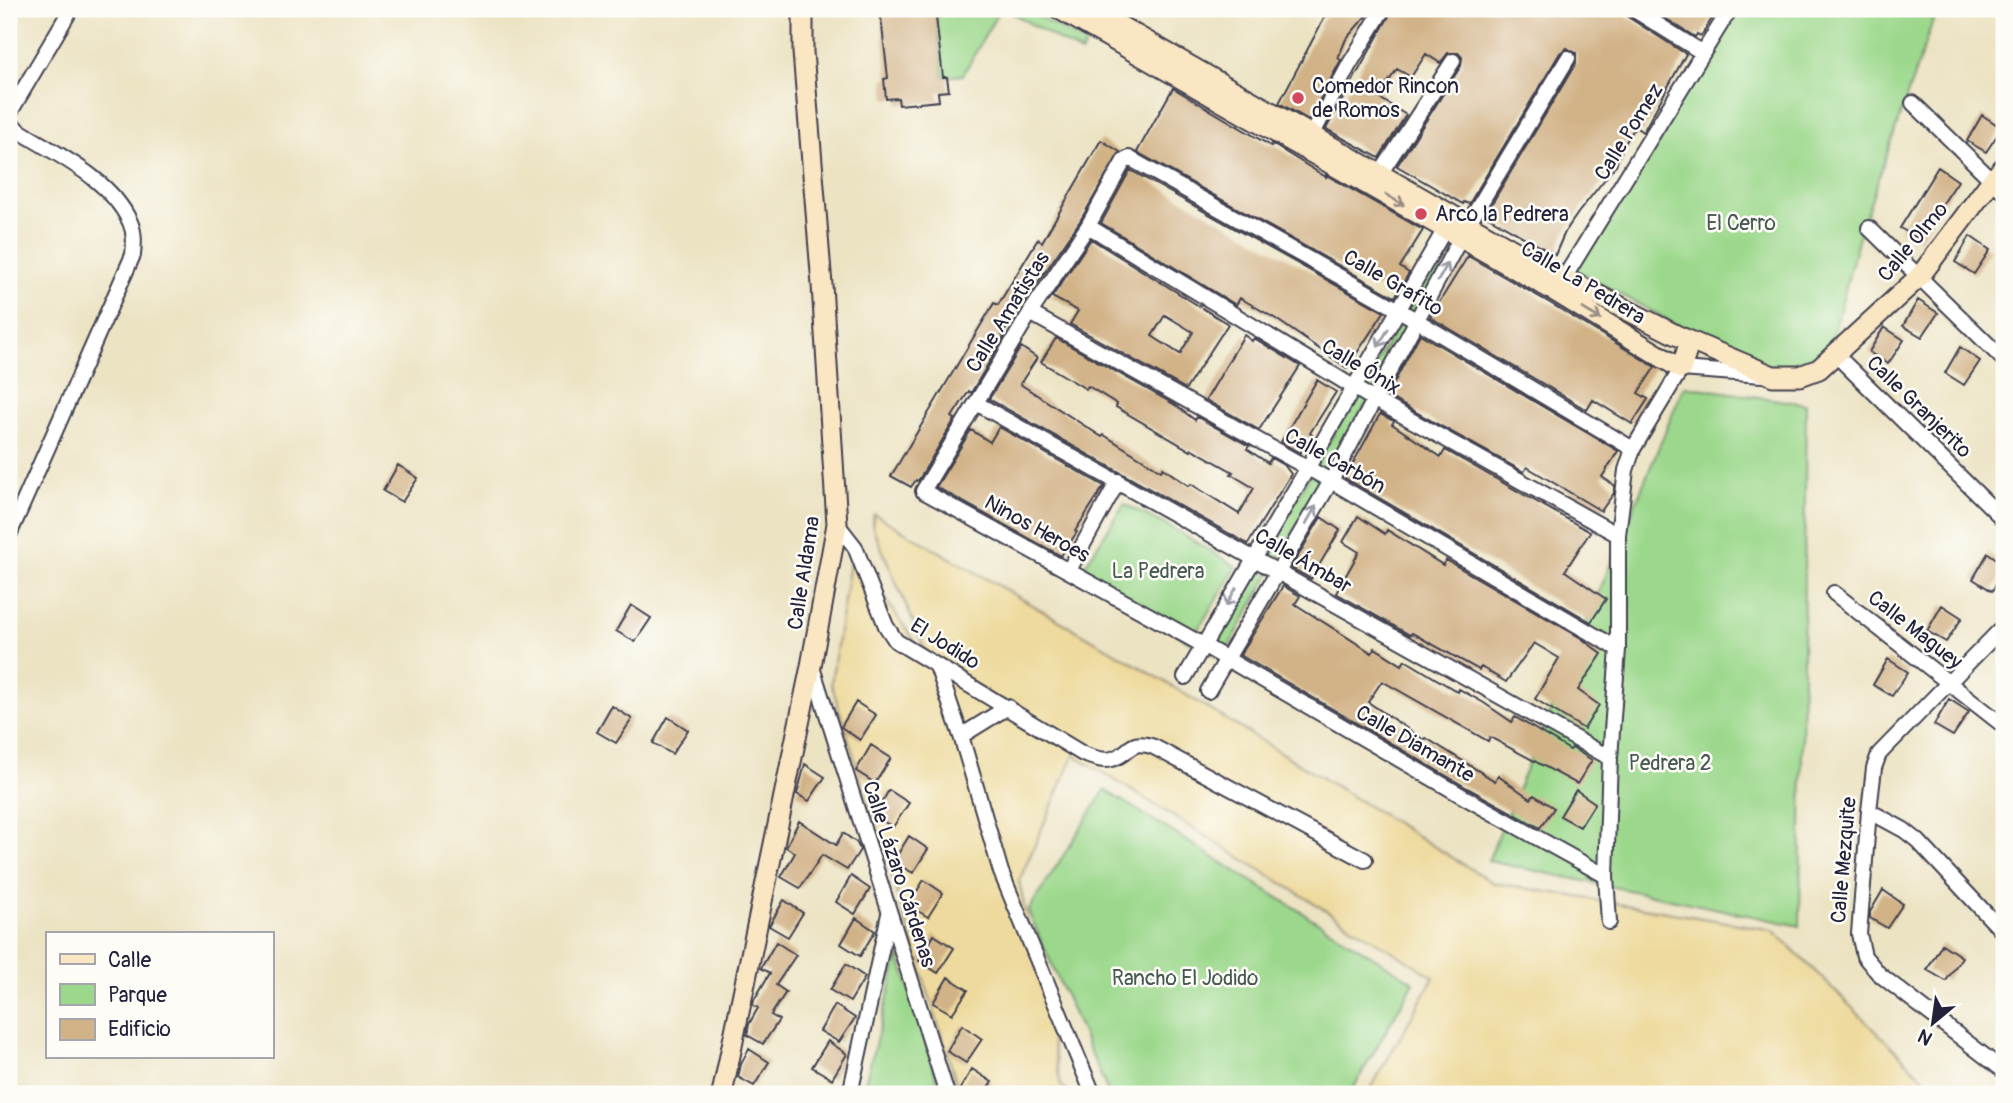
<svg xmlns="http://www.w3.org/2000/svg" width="2013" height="1103" font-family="Pangolin,sans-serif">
  <rect width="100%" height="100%" fill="#fdfcf7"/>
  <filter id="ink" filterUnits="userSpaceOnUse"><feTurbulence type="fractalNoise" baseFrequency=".0143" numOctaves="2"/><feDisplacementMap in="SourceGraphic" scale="14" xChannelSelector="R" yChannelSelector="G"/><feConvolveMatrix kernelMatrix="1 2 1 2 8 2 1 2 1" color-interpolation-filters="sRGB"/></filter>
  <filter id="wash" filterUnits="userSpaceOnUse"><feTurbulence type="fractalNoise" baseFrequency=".00686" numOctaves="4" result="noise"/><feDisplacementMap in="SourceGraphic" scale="28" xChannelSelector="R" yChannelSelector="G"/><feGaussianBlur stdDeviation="1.57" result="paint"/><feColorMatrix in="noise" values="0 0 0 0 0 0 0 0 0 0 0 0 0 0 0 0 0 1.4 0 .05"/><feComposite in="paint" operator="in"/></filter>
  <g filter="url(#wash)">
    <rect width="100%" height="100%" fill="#ece3c3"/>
    <path fill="#9cd88c" stroke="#5f7d64" stroke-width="2" d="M935,9H1000L963,75L943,77Z
      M1005,9H1026L1086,44L1081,53Z
      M1732,9H1937L1860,232L1830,348L1815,363L1798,372L1775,370L1695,335L1576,270Z
      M1447,241L1456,245L1222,659L1207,651Z
      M1684,386L1806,404L1800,926L1488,861Z
      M1124,504L1174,529L1237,567L1190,642L1079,575Z
      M1105,790L1414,982L1350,1094H1109L1028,911Z
      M899,955L941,1094H862Z"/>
    <path fill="#eeda9e" stroke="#887e6c" stroke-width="2" d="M874,514L1147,671L1494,883L1773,930L1940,1094H1368L1434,977L1074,755L1019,881L1061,1086L1072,1094H960L831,683L850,562L858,560L932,666L872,526Z"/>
    <g id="blocks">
      <path fill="#d2b287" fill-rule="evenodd" d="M880,9H935L943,77H947L949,91L938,92L939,101L899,105L898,98L886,99L884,79L888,78Z
        M1329,9H1372L1346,39L1338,58L1341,60L1309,120L1279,103Z
        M1393,9H1623L1628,17L1686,54L1643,132L1635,127L1623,147L1616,165L1578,213L1565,232L1555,255L1485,215L1576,63V53L1567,48L1560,53L1469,204L1464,202L1463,204L1397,166L1461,66L1462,57L1458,53H1448L1440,63L1426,54L1411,77L1397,69L1378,97L1406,115L1379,158L1326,129Z
        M1651,9H1718L1701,36L1697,34L1695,37Z
        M1173,88L1271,146L1272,144L1326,177V175L1423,230L1400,267L1409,273L1395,297L1137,152Z
        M1982,115L2002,128L1986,152L1967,141Z
        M1101,140L1120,152L1080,221L1002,335L1004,337L971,393L969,391L952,417L955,419L918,481L916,480L911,487L891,476L994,303L998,305L1038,239L1042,242Z
        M1938,167L1958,181L1919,239L1900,228Z
        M1130,170L1384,312L1347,368L1276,319L1240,298L1236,305L1101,223Z
        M1970,236L1990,250L1974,274L1955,262Z
        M1091,239L1228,324L1186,389L1070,324L1078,311L1052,297ZM1165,315L1193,332L1180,354L1152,336Z
        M1468,256L1550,303L1655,367L1638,393L1648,399L1632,424L1593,400L1587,410L1430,317Z
        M1918,300L1938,313L1922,337L1903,326Z
        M1884,327L1904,340L1888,364L1869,352Z
        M1420,334L1618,451L1602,477L1614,485V493L1601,511L1527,467L1524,472L1387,396Z
        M1244,335L1252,341L1254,338L1300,366L1259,430L1206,400Z
        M1056,338L1175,405L1195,420L1197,417L1249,446L1247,449L1268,463L1271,458L1285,466L1291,474L1248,544L989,399L1021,347L1037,358L1020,384L1102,437L1104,435L1161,471L1163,468L1189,486L1191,484L1239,514L1254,488L1231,474L1233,472L1192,449L1191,451L1116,407L1117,404L1088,386L1086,389L1041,362Z
        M1960,347L1980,361L1964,385L1945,373Z
        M1317,380L1336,392L1310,433L1312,435L1300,453L1281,442Z
        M1380,414L1394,421L1392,424L1441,457L1445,450L1590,532L1565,571L1606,599L1591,622L1345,478Z
        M999,427L1104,486L1075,531L1077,532L1061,556L936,487L971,430L990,442Z
        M398,465L418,478L402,502L383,491Z
        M1358,516L1385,534L1387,530L1443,565L1446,560L1581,638L1602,654L1578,690L1599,705L1584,729L1535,699L1559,658L1534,643L1506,682L1481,667L1479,670L1412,633L1410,635L1336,593L1359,552L1343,542Z
        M1321,517L1340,530L1311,579L1291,568Z
        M1988,553L2004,564V572L1992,591L1973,579Z
        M1283,586L1300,596L1295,604L1372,653L1375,648L1402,665L1405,660L1458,692L1459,689L1484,703L1512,722L1515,717L1570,750L1572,748L1592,760L1577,784L1490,737L1488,741L1382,681L1368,702L1424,740L1426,738L1495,781L1498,776L1531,799L1534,795L1554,808L1540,828L1469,789L1240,655Z
        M631,605L651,618L635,642L616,631Z
        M1942,605L1962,618L1946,642L1927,631Z
        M1888,659L1908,672L1892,696L1873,685Z
        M1949,699L1969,712L1953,736L1934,725Z
        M856,702L876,715L860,740L841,727Z
        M612,706L632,719L616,743L597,732Z
        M668,717L688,730L672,754L653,743Z
        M871,745L891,758L875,783L856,771Z
        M805,764L825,777L809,801L797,794Z
        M889,790L909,803L893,827L874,816Z
        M1576,790L1595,803L1580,827L1560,816Z
        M799,821L836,845L843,833L857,843L860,850L847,870L822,855L800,888L781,877L795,853L786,847Z
        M909,836L928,849L913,873L893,862Z
        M851,876L870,889L855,914L836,902Z
        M924,880L943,893L928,917L908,905Z
        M1883,890L1903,904L1887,928L1870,918V912Z
        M784,900L803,913L788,937L769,926Z
        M856,918L875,931L860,956L841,944Z
        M934,935L954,948L938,973L919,961Z
        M776,942L796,955L776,985L786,992L771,1015L779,1020L763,1044L747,1035L749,1024L758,1008L753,1005L754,1000L770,973L761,968Z
        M1942,944L1962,957L1946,981L1927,970Z
        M846,964L865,977L850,1002L830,990Z
        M948,977L968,990L952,1014L933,1003Z
        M835,1005L855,1018L839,1042L820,1031Z
        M962,1025L982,1039L966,1063L947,1051Z
        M828,1041L847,1054L832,1079L812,1067Z
        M749,1049L769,1062L754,1086L738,1077L741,1064Z
        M972,1069L992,1082L984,1094H957Z"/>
    </g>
  </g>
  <g filter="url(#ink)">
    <use href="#blocks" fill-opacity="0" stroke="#403f4f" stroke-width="2"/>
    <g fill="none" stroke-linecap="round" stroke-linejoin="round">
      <g stroke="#403f4f" stroke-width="18">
        <path id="minor" d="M1633,9L1703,53
          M2001,9L2004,12
          M1913,103L2004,192
          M9,114L71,9
          M9,122L18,130C57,155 110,178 130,222C135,233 134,244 133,255L9,535
          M1308,143L1349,65L1383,9
          M1380,174L1453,61
          M1088,226L1373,399L1618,535
          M1869,228L2004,360
          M1564,278L1730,9
          M1030,313L1331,481L1618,649
          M1835,354L2004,520
          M976,403L1610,758
          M837,524L855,547L886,626L896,641L1083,754C1092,757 1102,762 1112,759C1132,753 1128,738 1154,747L1365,860
          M1069,570L1118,481
          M1834,593L2004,726
          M2004,626L1879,754L1874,768L1869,811L1859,934L1864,956L1879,974L2004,1071
          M937,666L961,736L1001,872L1093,1094
          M812,667L947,1094
          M1185,677L1307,469L1449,222
          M1208,691L1331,481L1468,224L1568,58
          M961,736L1008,707
          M1869,811L1904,830L1918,841L2004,933
          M1606,876L1464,797L1203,645L923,491L1030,313L1088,226L1124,161L1129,158L1399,310L1633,449
          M1609,922L1606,876L1610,758L1618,649V535L1626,470L1633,449L1681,369L1762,375
          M850,1094L889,914"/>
      </g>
      <g stroke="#403f4f" stroke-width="23">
        <path id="secondary" d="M1059,9L1556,292L1681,369L1690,341
          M1090,9L1548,270L1676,335L1773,376H1800L1819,369L1920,276L1992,180L2004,167
          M722,1094L811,666L837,524L822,285L803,52V9"/>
      </g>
      <use href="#minor" stroke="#fff" stroke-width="14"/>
      <use href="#secondary" stroke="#fbe6c3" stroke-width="19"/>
    </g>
    <defs><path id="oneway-shaft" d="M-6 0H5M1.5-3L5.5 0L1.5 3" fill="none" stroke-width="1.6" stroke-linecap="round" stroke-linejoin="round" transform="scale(1.75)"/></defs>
    <g stroke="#998e86">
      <use href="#oneway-shaft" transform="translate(1395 200) rotate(30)"/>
      <use href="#oneway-shaft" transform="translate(1592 314) rotate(31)"/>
    </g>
    <g stroke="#9c9ca7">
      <use href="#oneway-shaft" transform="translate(1443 272) rotate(-61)"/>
      <use href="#oneway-shaft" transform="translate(1383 338) rotate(120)"/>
      <use href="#oneway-shaft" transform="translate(1311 515) rotate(-60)"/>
      <use href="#oneway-shaft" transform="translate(1231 597) rotate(120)"/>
    </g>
  </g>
  <g fill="#d1495b" stroke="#fdfcf7" stroke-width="2.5">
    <circle cx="1298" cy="98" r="7"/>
    <circle cx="1421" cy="214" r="7"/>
  </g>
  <g text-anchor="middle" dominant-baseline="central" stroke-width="5" stroke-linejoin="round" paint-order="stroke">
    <g font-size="21" fill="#22223b" stroke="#fdfcf7" text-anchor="start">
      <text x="1312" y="86">Comedor Rincon<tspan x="1312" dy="24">de Romos</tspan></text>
      <text x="1435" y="214">Arco la Pedrera</text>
    </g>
    <g font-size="21" fill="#22223b" stroke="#fdfcf7">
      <text transform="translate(1629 132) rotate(-58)">Calle Pomez</text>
      <text transform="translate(1913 242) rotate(-50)">Calle Olmo</text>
      <text transform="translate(1393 283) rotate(30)">Calle Grafito</text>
      <text transform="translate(1583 283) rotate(31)">Calle La Pedrera</text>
      <text transform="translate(1008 312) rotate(-58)">Calle Amatistas</text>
      <text transform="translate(1361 367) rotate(31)">Calle Ónix</text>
      <text transform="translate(1919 407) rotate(44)">Calle Granjerito</text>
      <text transform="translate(1335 461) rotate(29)">Calle Carbón</text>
      <text transform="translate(1037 529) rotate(29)">Ninos Heroes</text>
      <text transform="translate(1303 561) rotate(30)">Calle Ámbar</text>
      <text transform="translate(804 573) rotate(-81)">Calle Aldama</text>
      <text transform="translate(1915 630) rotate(38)">Calle Maguey</text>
      <text transform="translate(945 644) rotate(32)">El Jodido</text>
      <text transform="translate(1415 744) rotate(30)">Calle Diamante</text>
      <text transform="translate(1844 860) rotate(-85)">Calle Mezquite</text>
      <text transform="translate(899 874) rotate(72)">Calle Lázaro Cárdenas</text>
    </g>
    <g font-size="21" fill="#475953" stroke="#fdfcf7">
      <text x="1741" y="223">El Cerro</text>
      <text x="1158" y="571">La Pedrera</text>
      <text x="1670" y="763">Pedrera 2</text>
      <text x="1185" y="978">Rancho El Jodido</text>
    </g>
  </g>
  <rect width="2013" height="1103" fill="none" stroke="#fdfcf7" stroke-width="35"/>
  <rect x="46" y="932" width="228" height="126" fill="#fdfcf7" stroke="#a5a5ac" stroke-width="2"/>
  <rect x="60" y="954" width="35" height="10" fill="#fbe6c3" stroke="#a5a5ac" stroke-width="2"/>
  <text x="108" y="967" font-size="21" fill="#22223b">Calle</text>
  <rect x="60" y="984" width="35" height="21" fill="#9cd88c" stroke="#a5a5ac" stroke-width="2"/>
  <text x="108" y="1002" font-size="21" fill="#22223b">Parque</text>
  <rect x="60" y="1019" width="35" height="21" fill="#d2b287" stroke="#a5a5ac" stroke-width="2"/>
  <text x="108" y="1036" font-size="21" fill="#22223b">Edificio</text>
  <g transform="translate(1933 1023) rotate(209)" stroke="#fdfcf7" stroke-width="5" paint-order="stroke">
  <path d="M0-5L12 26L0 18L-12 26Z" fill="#22223b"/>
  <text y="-10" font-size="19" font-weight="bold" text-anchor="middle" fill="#22223b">N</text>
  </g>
</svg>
